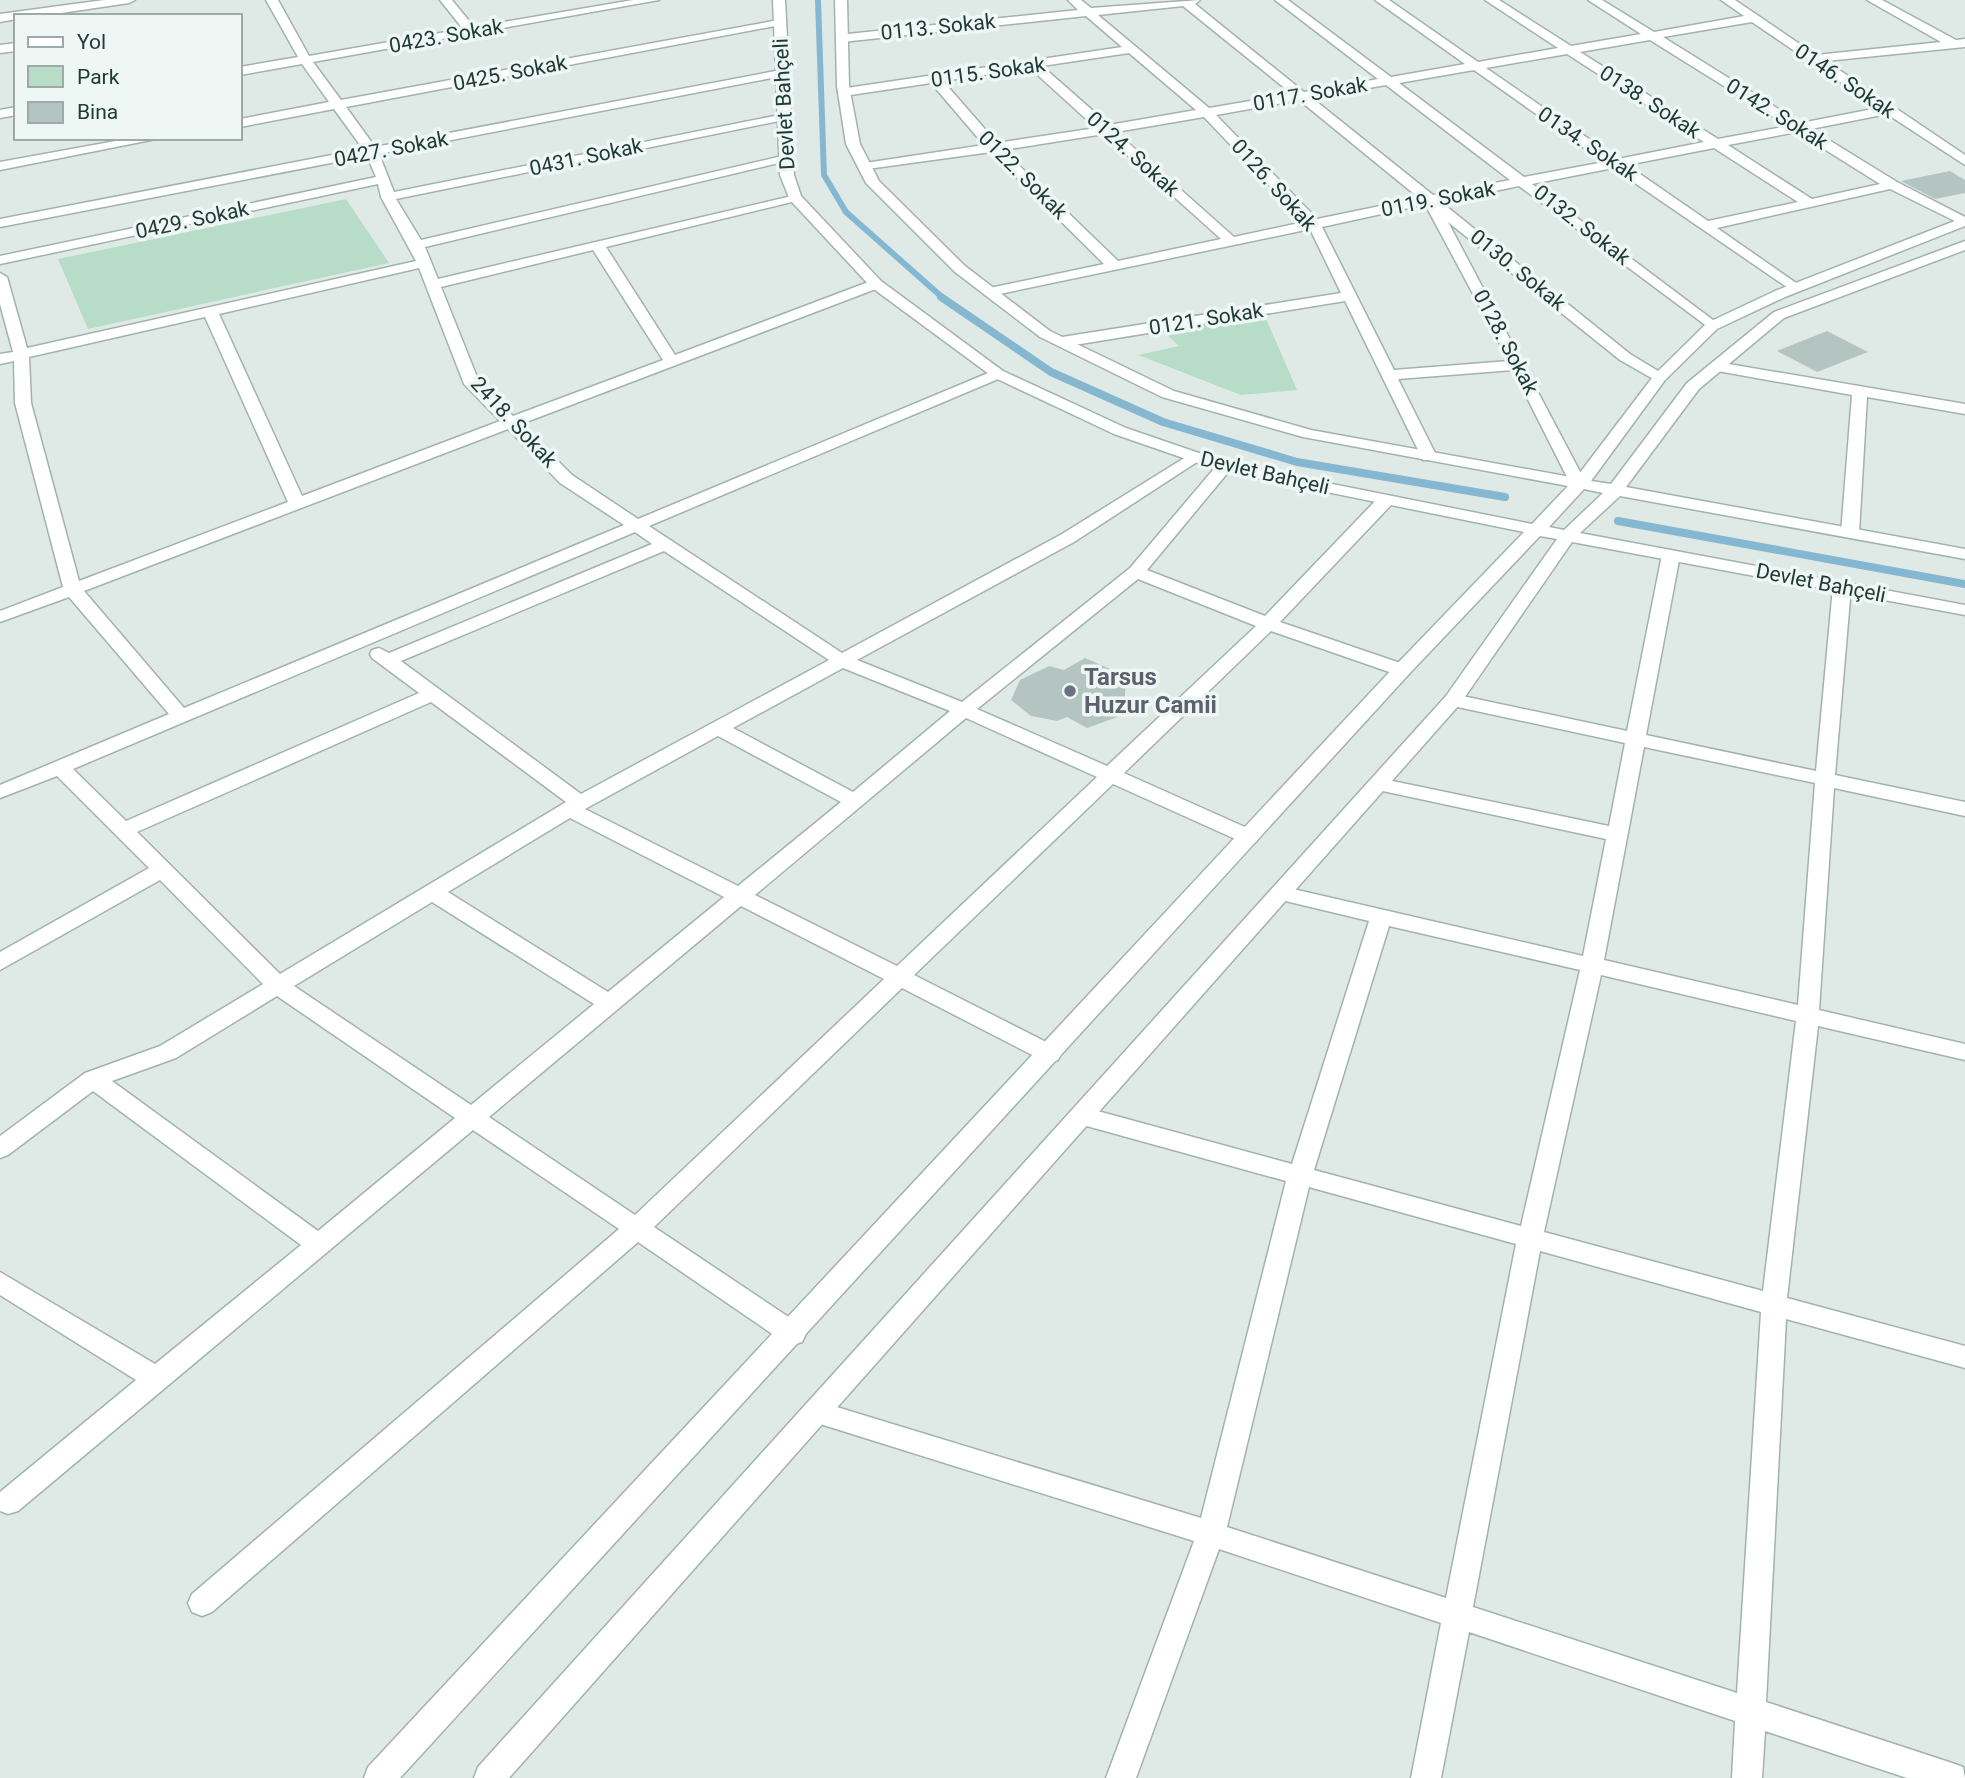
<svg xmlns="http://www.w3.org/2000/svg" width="1965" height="1778" font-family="Roboto,sans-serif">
  <rect width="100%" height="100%" fill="#dfeae7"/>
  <path fill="#b7dcc8" d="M346,199L389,263L88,329L58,259Z
    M1264,314L1297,390L1241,395L1138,355L1179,346L1163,331Z"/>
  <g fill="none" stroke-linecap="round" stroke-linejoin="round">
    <path stroke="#86b7d1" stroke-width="6" d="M818,0L824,175L846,212L943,298"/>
    <path stroke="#86b7d1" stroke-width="8" d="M941,297L1051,372L1163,422L1297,462L1505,497
      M1618,521L1965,584"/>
  </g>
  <path fill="#b4c5c1" d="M1950,171L1965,180V193L1935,199L1901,181Z
    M1827,331L1868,352L1817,372L1777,351Z
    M1085,658L1117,672L1126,683L1123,715L1087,728L1067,717L1057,721L1031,716L1011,700L1020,680L1049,666L1064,670Z"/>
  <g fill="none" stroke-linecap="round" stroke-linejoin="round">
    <g stroke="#a2b2af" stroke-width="3">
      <path id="minor" d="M104,0H135L129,3L41,16H16V19L0,22V14Z
        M266,0H278L309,56L463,29L440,0H452L474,27L633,0H659L313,62L341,100L784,19L786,21L780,25L346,107L375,147L786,69L788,72L782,76L379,154L394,192L789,113L790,116L784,120L396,199L421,240L791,154V160L425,247L438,279L800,194V200L606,247L675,355L871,281H881V287L521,424L572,475L638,519L993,371H1003V377L649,526L842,653L1062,534L1194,452L1200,454V460L1074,542L857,660L962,702L1130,568L1218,464L1224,462L1232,467L1230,470L1147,570L1265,616L1380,496H1392L1394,500L1392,504L1280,622L1409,666L1411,670L1409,674H1395L1271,631L1124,773L1256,832L1259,837L1256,842H1242L1113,784L914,975L1058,1048L1061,1054L1058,1060L1050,1062L1042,1060L902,988L654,1227L802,1326L806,1334L802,1342L793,1345L784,1342L638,1242L212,1612L202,1616L192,1612L188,1603L192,1594L619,1229L473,1130L18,1511L8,1514L0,1511V1492L136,1380L0,1295V1272L155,1364L301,1245L93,1091L8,1155L0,1158V1136L85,1073L160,1046L263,984L160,880L0,970V952L149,868L57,776L0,798V785L169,714L69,597L0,622V611L63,587L15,403L14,361L0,364V354L13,352L0,304V273L7,277L27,348L416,261L381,197L378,184L0,264V256L376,177L367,156L0,227V219L363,149L334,109L240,127V119L329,102L302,64L240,75V67L298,57ZM593,250L663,360L513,416L479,382L441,287ZM419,268L464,384L500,421L302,496L219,314ZM205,317L288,502L79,581L31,403L29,357ZM508,429L560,483L624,525L184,708L84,591ZM635,532L652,544L389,653L379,648L372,650L370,654L372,658L419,693L126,821L73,769ZM664,551L829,660L581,794L401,661ZM1138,579L1256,626L1107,766L977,709ZM843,668L950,711L853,792L733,728ZM431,702L566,802L280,974L137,832ZM966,718L1097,777L897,966L755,895ZM718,736L841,802L738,886L585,809ZM570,818L724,897L608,992L448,892ZM432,902L594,1004L471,1105L294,986ZM741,906L884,979L635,1215L489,1117ZM277,996L455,1118L318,1231L112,1081L176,1058Z
        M1068,0H1081L1091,8L1200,0L1195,4L1304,92L1378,79L1275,0H1288L1391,77L1465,64L1375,0H1389L1478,62L1558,48L1485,0H1499L1571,46L1641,34L1588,0H1602L1654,32L1744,16L1721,0H1735L1816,55L1941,42L1867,0H1882L1956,40L1965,39V47L1826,61L1965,155V165L1887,114L1811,129L1897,182L1965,217V226L1890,189L1717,228L1799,285V291L1794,292L1613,168L1532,184L1717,323L1719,326L1712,330L1519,186L1441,202L1630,354L1668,377L1660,382L1655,380L1620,360L1448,222L1587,485L1579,490L1571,485L1513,370L1398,379L1437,457L1435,460H1423L1345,301L1062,347L1054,342L1062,337L1341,293L1310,229L990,296L985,295V289L1104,264L991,152L860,170L858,167L865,163L984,145L931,83L844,96L838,92L840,89L1122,47L1086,16L842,42L838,41V35L1078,10ZM1183,6L1292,94L1209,108L1098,15ZM1752,22L1878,108L1801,123L1663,37ZM1650,40L1788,126L1718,139L1580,52ZM1129,53L1196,110L1109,125L1042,66ZM1567,54L1704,142L1618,159L1486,68ZM1030,68L1031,69L1096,128L997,143L943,81ZM1474,70L1604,162L1524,177L1399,83ZM1386,85L1510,180L1433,195L1312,98ZM1299,100L1419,198L1317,219L1216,115ZM1204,117L1304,222L1234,237L1116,132ZM1797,132L1880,184L1812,199L1728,145ZM1104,134L1221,239L1118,261L1003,150ZM1714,148L1798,202L1708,221L1627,165ZM1427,204V208L1509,361L1394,370L1322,227Z
        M16,43V51L0,53V45Z
        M16,107V115L0,118V110Z
        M132,138H161L0,170V162Z
        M1717,362L1965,404V414L1867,397L1859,533L1850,538L1841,533L1852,395L1712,370V364Z
        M1671,550L1680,555L1646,735L1816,771L1833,587L1842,582L1851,587L1835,775L1965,802V816L1834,788L1819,1010L1965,1044V1060L1818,1026L1787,1298L1965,1346V1368L1786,1319L1766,1702L1952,1763L1963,1767L1965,1778H1907L1765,1731L1762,1778H1732L1735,1721L1469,1632L1441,1778H1411L1441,1623L1219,1549L1136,1778H1106L1194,1541L817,1423L808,1420L804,1412L808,1404L817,1401L1201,1518L1286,1181L1083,1125L1075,1122L1071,1116L1075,1110L1083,1107L1292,1164L1369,921L1273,898L1269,893L1273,888L1280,886L1583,956L1606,839L1378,790L1368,784L1378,778L1609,826L1625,743L1453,706L1444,700L1453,694L1627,731L1662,555ZM1644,747L1815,783L1798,1005L1604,960ZM1389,926L1580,970L1521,1226L1314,1170ZM1601,975L1796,1021L1763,1291L1544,1232ZM1309,1187L1516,1244L1446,1598L1227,1527ZM1540,1251L1761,1312L1737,1693L1473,1607Z"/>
    </g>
    <g stroke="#a2b2af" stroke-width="3">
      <path id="tertiary" d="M773,0H785L794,175L801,196L881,281L1003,371L1126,428L1228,463L1532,524L1568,486L1303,437L1162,397L1040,337L955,272L866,183L846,144L837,86L835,0H847L849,86L860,144L879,181L965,266L1050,331L1174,391L1311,430L1576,478L1655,374L1707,323L1775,291L1965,217V226L1785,297L1717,329L1665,380L1591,481L1611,484L1687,383L1774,312L1965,241V250L1784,318L1699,389L1626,487L1965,549V559L1620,496L1580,533L1965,605V615L1572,542L1460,704L509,1778H474L478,1767L1446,696L1557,539L1540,536L1409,674L400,1778H364L368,1767L1395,666L1524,532L1218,470L1114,434L993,377L871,287L790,200L780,175ZM1584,489L1603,493L1564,530L1549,527Z"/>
    </g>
    <use href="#minor" fill="#fff" fill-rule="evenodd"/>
    <use href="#tertiary" fill="#fff" fill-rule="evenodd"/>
  </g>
  <circle fill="#6b7280" stroke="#eff7f5" stroke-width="2.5" cx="1070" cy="691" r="7"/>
  <g text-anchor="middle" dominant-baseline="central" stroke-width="7" stroke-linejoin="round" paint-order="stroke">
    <g font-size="21" fill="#203a38" stroke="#eff7f5">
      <text transform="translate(938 27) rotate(-6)">0113. Sokak</text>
      <text transform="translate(446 36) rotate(-10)">0423. Sokak</text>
      <text transform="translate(988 72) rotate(-8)">0115. Sokak</text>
      <text transform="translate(510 73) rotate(-11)">0425. Sokak</text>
      <text transform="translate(1845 81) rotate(34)">0146. Sokak</text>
      <text transform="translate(1310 94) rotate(-10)">0117. Sokak</text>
      <text transform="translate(1650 102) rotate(33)">0138. Sokak</text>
      <text transform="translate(784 104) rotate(-93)">Devlet Bahçeli</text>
      <text transform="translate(1777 114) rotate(32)">0142. Sokak</text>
      <text transform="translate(1588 144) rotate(34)">0134. Sokak</text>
      <text transform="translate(391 149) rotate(-11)">0427. Sokak</text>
      <text transform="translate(1133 154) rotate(42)">0124. Sokak</text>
      <text transform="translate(586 157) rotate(-12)">0431. Sokak</text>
      <text transform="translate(1023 175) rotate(45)">0122. Sokak</text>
      <text transform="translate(1274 185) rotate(48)">0126. Sokak</text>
      <text transform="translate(1438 199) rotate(-11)">0119. Sokak</text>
      <text transform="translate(192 220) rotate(-12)">0429. Sokak</text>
      <text transform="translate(1582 225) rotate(38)">0132. Sokak</text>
      <text transform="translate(1518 270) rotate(39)">0130. Sokak</text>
      <text transform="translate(1206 319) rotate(-9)">0121. Sokak</text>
      <text transform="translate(1506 342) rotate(62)">0128. Sokak</text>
      <text transform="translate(514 422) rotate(47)">2418. Sokak</text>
      <text transform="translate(1265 473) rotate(13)">Devlet Bahçeli</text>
      <text transform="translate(1821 583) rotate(11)">Devlet Bahçeli</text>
    </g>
    <g font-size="24" font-weight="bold" fill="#5b616d" stroke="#eff7f5" text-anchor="start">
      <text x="1084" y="677">Tarsus<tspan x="1084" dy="28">Huzur Camii</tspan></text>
    </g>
  </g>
  <rect x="14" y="14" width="228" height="126" fill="#eff7f5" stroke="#9caba9" stroke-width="2"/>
  <rect x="28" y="37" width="35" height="10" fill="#ffffff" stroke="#9caba9" stroke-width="2"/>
  <text x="77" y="49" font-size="21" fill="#203a38">Yol</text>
  <rect x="28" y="66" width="35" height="21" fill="#b7dcc8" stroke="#9caba9" stroke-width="2"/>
  <text x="77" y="84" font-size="21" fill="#203a38">Park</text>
  <rect x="28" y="102" width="35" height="21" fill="#b4c5c1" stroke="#9caba9" stroke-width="2"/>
  <text x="77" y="119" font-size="21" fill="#203a38">Bina</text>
</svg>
